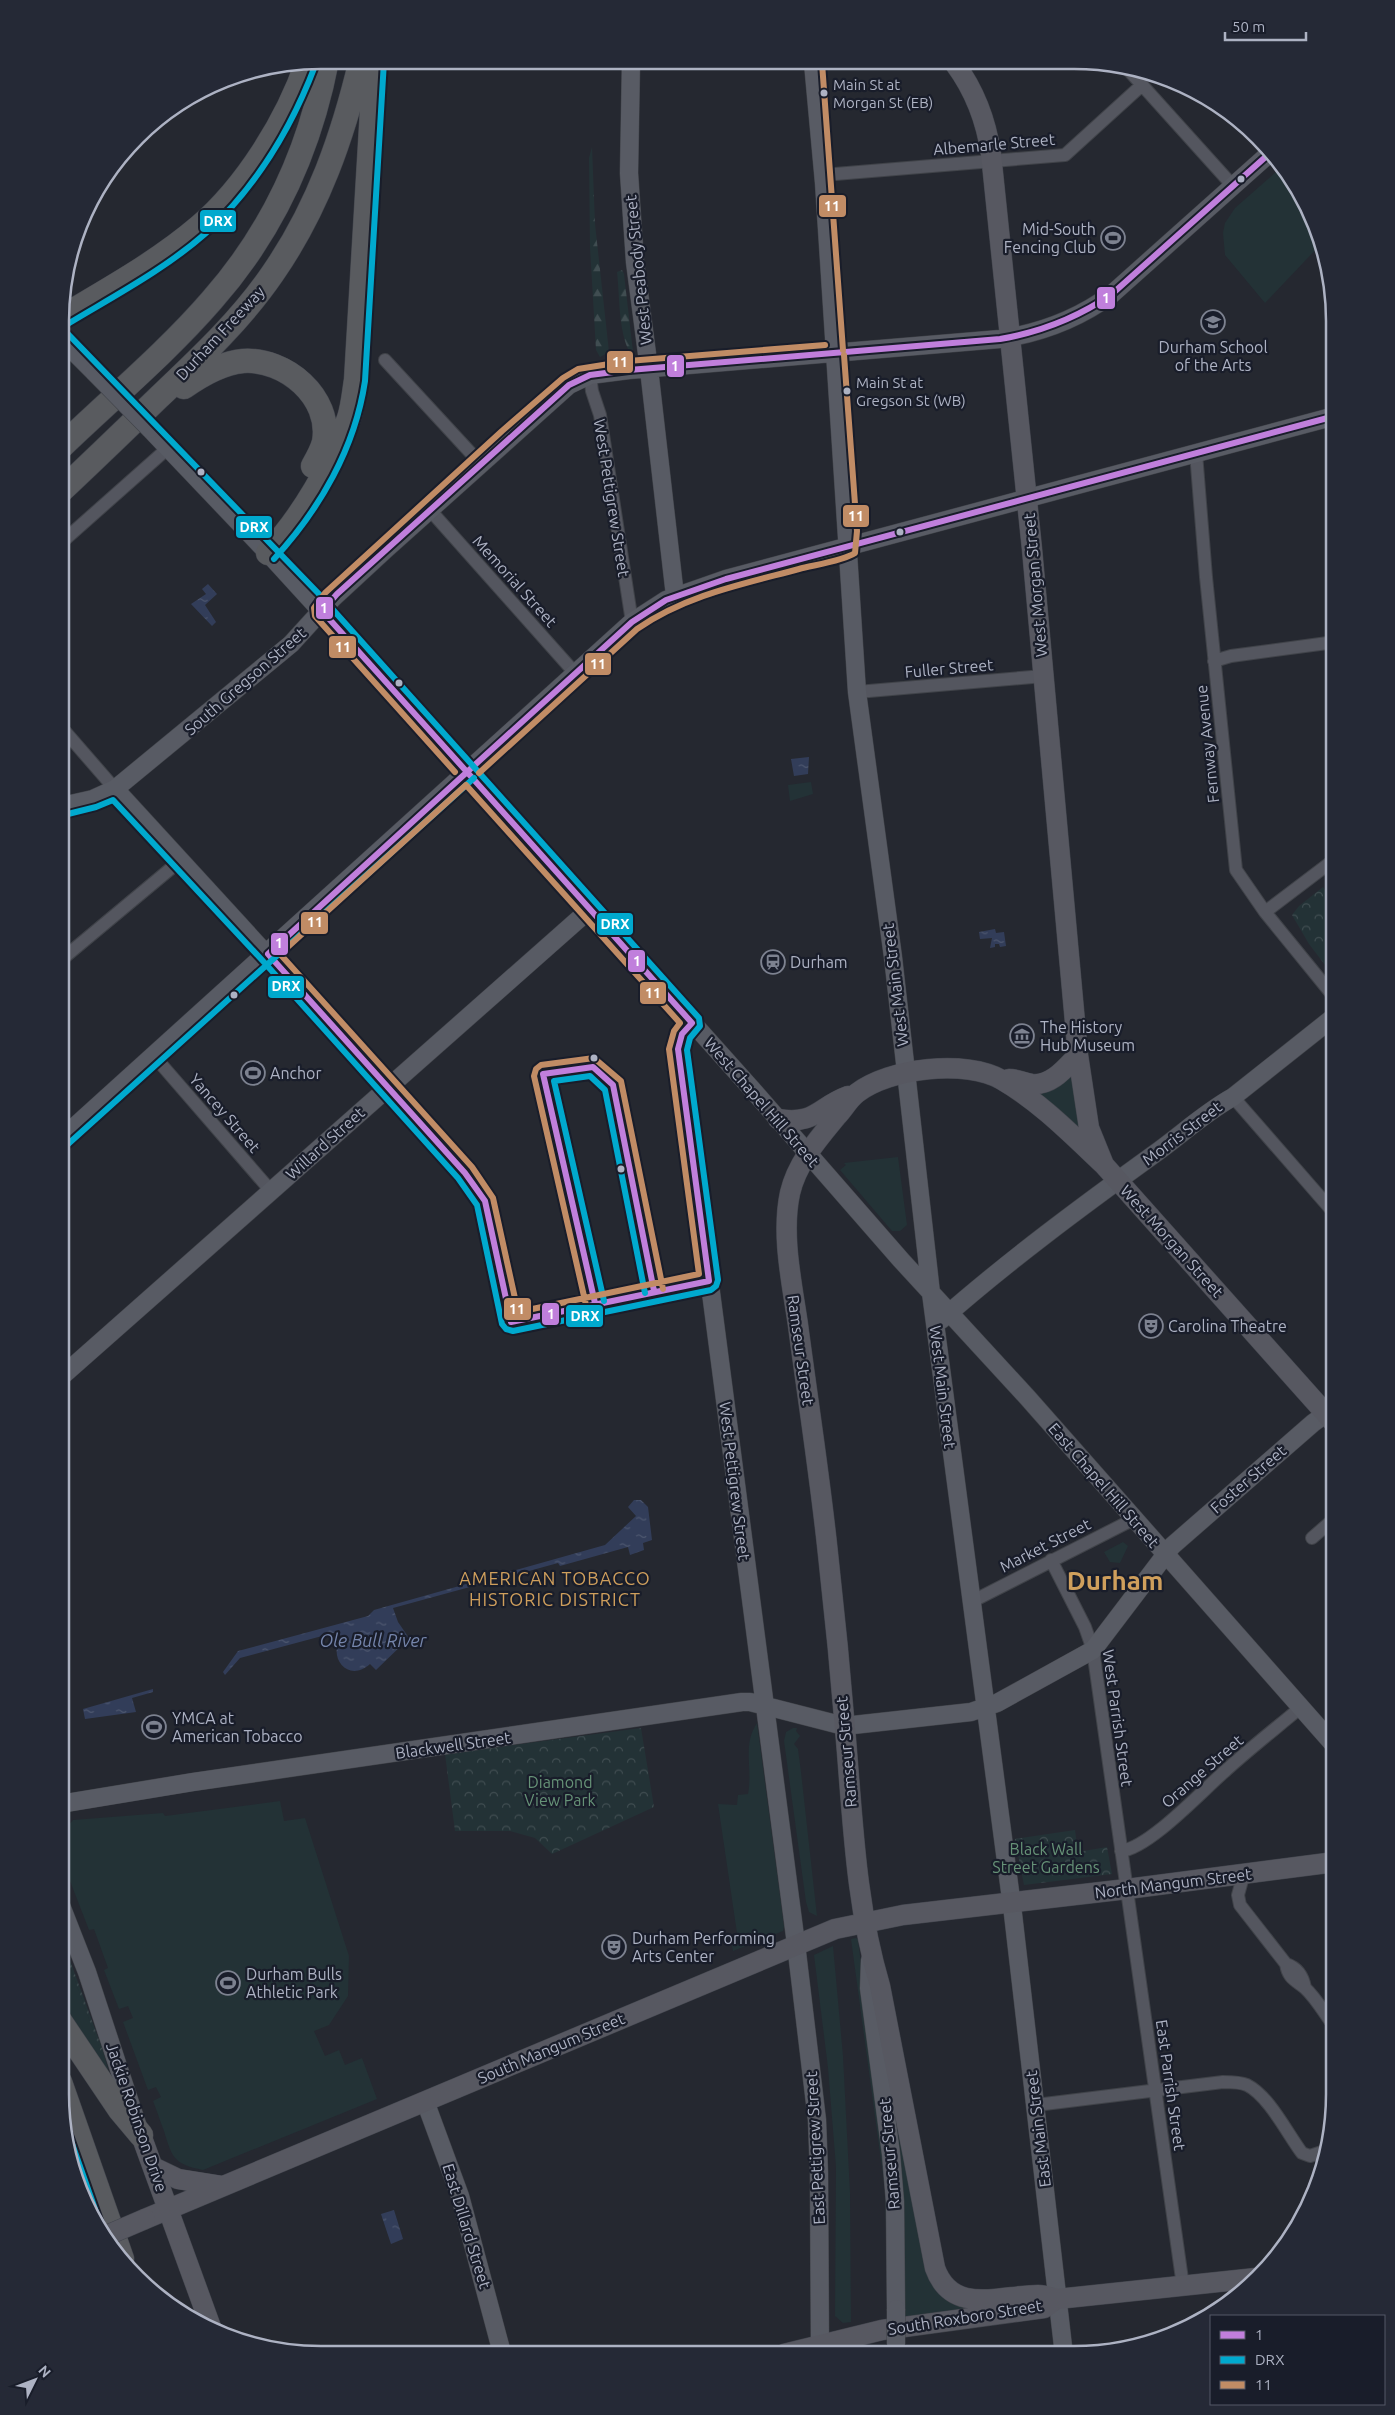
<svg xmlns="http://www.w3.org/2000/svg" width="1395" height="2415" font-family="Ubuntu,sans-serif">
  <defs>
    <pattern id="forest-firs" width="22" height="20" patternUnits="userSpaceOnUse" patternTransform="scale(1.25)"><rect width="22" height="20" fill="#233236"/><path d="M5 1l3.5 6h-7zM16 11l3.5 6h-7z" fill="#404d51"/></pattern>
    <pattern id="park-crowns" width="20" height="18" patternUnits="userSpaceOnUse" patternTransform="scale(1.25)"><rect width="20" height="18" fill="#233236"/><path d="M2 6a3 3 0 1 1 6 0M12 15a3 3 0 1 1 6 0" fill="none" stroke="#404d51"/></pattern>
    <pattern id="garden-furrows" width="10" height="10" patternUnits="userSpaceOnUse" patternTransform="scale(1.25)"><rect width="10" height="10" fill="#233236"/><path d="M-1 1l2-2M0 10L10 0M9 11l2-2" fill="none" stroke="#404d51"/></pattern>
    <pattern id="water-ripples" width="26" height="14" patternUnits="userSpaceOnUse" patternTransform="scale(1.25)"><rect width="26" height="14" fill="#323d59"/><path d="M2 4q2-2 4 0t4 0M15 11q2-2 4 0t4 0" fill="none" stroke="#4d576f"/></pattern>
  </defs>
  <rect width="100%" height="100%" fill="#252830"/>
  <path fill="#233236" d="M1276,172C1295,193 1317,214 1322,243L1265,303L1225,255L1223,233L1225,223L1235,208Z
    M811,782L813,794L790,801L788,785Z
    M1070,1067L1079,1125L1077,1127L1033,1089Z
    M898,1157L907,1225L900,1231H892L840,1170L846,1165L844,1163Z
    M1123,1542L1128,1546L1120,1563L1110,1562L1104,1552Z
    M757,1723L784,1926L783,1931L733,1951L731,1942L738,1940L718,1804L737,1805L738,1795L748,1794C753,1769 742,1745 757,1723Z
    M793,1728H797L796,1731L800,1736L794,1744L798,1749L801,1772L817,1916L809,1912L806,1902L784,1741L786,1732Z
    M280,1801L284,1821L305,1818L349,1956L348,1996L329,2025L314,2031L325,2056L339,2050L345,2065L362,2058L377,2099L203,2170C173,2164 172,2157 164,2131C160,2121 157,2111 153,2101L161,2097L156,2087L148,2090L123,2022L133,2018L128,2006L119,2009L104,1970L108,1968L94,1929L89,1930L60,1855V1835L73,1820L163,1813L165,1816Z
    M856,1938L858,1940L884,2148L889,2206L888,2310L885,2190L851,1939Z
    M60,1939L101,2051H103L112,2083L60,2012Z
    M833,1946L843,2056L850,2193L851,2322L843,2323L835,2316L836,2167L828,2068L814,1955Z
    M893,2102L935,2286L1037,2302L903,2317Z"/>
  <path fill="url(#forest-firs)" d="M592,147L595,224L609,352L600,357L596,350L590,247L589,158Z
    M622,270L624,274L633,352L630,353C618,330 620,297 617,272Z"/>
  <path fill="url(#park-crowns)" d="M1323,887L1335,903V978L1309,944L1292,915L1299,906Z
    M641,1728L654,1807L552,1854L535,1838L510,1831H455L445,1754Z
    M1075,1830L1078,1852L1107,1847L1112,1874L1024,1885L1015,1839Z"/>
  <path fill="url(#garden-furrows)" d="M60,1933L103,2051L101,2052L60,1939Z"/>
  <path fill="url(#water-ripples)" d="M208,584L217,594L205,605L216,622L212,626L191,604L206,594L202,589Z
    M809,757L808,774L794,776L791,759Z
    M995,929L996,933L1004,932L1006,946L1000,947L999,944H995V947L990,948L992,938L980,939L979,932Z
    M634,1500H641L648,1507L652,1540L643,1543L644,1550L630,1555L628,1547L560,1566L558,1563L393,1608L398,1622L409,1638L376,1670L370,1664C349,1683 327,1659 341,1636L337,1632L240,1658L225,1675L223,1672L238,1651L368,1616L374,1610L605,1545L636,1516L628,1507Z
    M153,1689V1692L132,1698L136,1712L85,1719L83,1709Z
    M394,2210L403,2239L391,2244L381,2214Z"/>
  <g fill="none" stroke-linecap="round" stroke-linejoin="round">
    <g stroke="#404349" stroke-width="14">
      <path id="street" d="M1124,65L1233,186
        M823,175L1065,155L1142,85
        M385,360L480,463
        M590,375L592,391L600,415L632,622
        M1196,453L1206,577L1236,870L1265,912L1335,998
        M430,510L575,673
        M62,542L168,448
        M1214,661L1231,656L1335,642
        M857,692L1044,676
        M62,728L115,789
        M1265,912L1335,859
        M61,960L181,860
        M154,1056L271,1191
        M388,1087L465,1173L485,1201L511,1322
        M1233,1097L1335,1214
        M1312,1538L1335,1518
        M1051,1560L1085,1627L1093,1650L1183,2286
        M971,1602L1134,1519
        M1121,1851C1149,1848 1201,1792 1224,1772C1248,1750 1275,1729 1300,1708
        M1244,1873L1238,1895L1240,1905L1286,1964C1288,1978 1295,1980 1305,1988C1316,1998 1325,2014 1334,2026
        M1286,1964C1298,1968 1303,1976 1305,1988
        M1036,2105L1223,2082C1231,2082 1240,2082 1247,2085C1269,2096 1287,2133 1302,2153L1310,2156L1325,2151"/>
    </g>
    <g stroke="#404349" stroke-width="19">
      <path id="secondary" d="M631,62L629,173L635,262L649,369L675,596
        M813,63L824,183L857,692L893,957L931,1293L1013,1914L1064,2355
        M62,340L94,372
        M150,429L268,553L468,772L750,1087L901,1260L1027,1397L1335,1746
        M115,789L388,1087
        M62,806L93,799L115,789L291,644L332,599L385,550L569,385L590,375L629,370L1000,339C1041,333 1078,319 1112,294L1271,152
        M692,1023L680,1042L679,1061L704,1239L796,1944L817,2120L819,2174L820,2354
        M61,1139L632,622L666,600L726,579L1335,416
        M941,1320C1008,1261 1081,1207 1153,1155C1180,1136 1204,1113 1233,1097L1335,1016
        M61,1377L589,910
        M60,1804L193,1782L742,1702H750L844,1726L971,1712L997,1703L1093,1650L1172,1546L1313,1423L1335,1407
        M60,1903L87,1972L138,2127
        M870,1960L869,1988L891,2154L895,2202L896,2309
        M425,2101L460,2196L502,2353"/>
    </g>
    <g stroke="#42454d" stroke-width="21">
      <path id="primary" d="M955,64C975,91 986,120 991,154L1032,549L1078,1055L1089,1128L1104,1165L1335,1424
        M1009,1079C1018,1079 1024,1083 1032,1084C1052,1086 1066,1067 1078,1055
        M778,1119C816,1125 818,1107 848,1096
        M1104,1165C1072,1135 1040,1102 1002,1080C966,1059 889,1068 857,1093C848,1100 844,1109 837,1116C818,1139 797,1163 790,1193C781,1235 792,1283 798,1325C808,1401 820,1477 828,1554C835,1616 841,1678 846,1740C853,1823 856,1906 880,1986L935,2268C952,2316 1001,2295 1038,2295C1044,2295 1051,2297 1057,2299L1256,2278
        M141,2135L212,2330
        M153,2167L178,2179L222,2186
        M145,2219L835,1929L903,1915L1127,1889L1335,1862
        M784,2354L882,2330L1044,2308L1057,2299"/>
    </g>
    <g stroke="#41444c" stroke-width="25">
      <path id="highway" d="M62,317C109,289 158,262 199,227C246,187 287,121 307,63
        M184,387C201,375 222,363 243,361C285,358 332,397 324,442C322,450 317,459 313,466
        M62,446C112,398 167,352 212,300C272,232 310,149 327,60
        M62,490C94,460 126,429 158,398C199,359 241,320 273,273C318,208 343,136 361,60
        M268,553C300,521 335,461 349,418C353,406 354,392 356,380L375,60
        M60,2021L120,2110L141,2135
        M60,2082L122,2259"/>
    </g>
    <use href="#street" stroke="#54565f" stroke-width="12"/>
    <use href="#secondary" stroke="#585b64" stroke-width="18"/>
    <use href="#primary" stroke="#575861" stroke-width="20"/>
    <use href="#highway" stroke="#595b5f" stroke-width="24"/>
    <g stroke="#404349" stroke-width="19" stroke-linecap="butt">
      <path id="secondary-bridge" d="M94,372L150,429
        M896,2309V2344"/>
    </g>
    <g stroke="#42454d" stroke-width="21" stroke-linecap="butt">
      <path id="primary-bridge" d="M103,2237L145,2219"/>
    </g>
    <use href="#secondary-bridge" stroke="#585b64" stroke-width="18"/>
    <use href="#primary-bridge" stroke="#575861" stroke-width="20"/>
    <g stroke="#191d2a" stroke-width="10">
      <path id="bus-1" d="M467,772L692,1023L682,1034L678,1049L709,1281L511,1322L485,1201L465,1173L268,954Z
        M467,772L322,611L337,594L569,385L590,375L629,370L1000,339C1041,332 1077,318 1112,294L1271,152
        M467,772L632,622L666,600L726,579L1335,416
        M595,1303L543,1074L593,1067L613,1085L654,1291"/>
    </g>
    <g stroke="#191d2a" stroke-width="10">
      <path id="bus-2" d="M66,325C114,296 164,270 206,233C256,187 291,129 315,66
        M274,559C320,509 355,448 365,381L384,61
        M64,815L96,807L113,800L262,960L458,1178L477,1205L502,1324L506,1329L513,1331L711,1290L716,1286L718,1280L687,1050L690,1038L700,1026L699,1018L318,593L68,334
        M67,1145L474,778
        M604,1301L554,1081L590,1076L605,1090L645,1293
        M64,2121L107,2243"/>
    </g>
    <g stroke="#191d2a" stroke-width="10">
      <path id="bus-3" d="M822,63L843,350
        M455,772L315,616L314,608L325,593L502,431L563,378L578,369L628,361L825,345
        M479,773L637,629C686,595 743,584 799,569C814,565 843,561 855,553L857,531L844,355
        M466,785L680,1023L674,1031L669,1049L699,1274L518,1312L493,1198L472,1167L280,954Z
        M586,1305L534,1076L536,1069L541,1065L594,1058L621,1081L663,1289"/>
    </g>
    <use href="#bus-1" stroke="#c07fdc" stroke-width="6"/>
    <use href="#bus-2" stroke="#00a9ce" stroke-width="6"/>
    <use href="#bus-3" stroke="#c18c65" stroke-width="6"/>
  </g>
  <defs>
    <g id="stadium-ring" transform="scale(1.25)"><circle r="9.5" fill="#191d2a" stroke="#7d8290" stroke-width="1.5"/><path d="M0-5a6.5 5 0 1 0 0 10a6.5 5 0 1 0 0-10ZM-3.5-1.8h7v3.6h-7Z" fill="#7d8290"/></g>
    <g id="school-ring" transform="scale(1.25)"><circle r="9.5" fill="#191d2a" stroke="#7d8290" stroke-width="1.5"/><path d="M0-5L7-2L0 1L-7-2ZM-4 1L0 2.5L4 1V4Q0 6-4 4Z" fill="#7d8290"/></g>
    <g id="station-ring" transform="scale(1.25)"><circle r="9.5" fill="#191d2a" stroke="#7d8290" stroke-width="1.5"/><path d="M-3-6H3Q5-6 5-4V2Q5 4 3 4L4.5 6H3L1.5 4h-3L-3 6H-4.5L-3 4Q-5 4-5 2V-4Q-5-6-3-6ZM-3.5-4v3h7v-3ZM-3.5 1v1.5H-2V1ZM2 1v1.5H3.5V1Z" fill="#7d8290"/></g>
    <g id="museum-ring" transform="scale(1.25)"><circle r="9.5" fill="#191d2a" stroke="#7d8290" stroke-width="1.5"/><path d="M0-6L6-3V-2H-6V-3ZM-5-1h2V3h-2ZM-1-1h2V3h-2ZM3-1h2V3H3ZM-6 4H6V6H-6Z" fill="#7d8290"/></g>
    <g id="theatre-ring" transform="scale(1.25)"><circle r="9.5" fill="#191d2a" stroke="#7d8290" stroke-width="1.5"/><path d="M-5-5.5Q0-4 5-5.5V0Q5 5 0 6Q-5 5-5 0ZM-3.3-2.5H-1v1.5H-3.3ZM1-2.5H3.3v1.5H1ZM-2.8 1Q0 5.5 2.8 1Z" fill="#7d8290"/></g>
  </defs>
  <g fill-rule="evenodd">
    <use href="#stadium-ring" x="1113" y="238"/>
    <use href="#school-ring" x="1213" y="322"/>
    <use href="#station-ring" x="773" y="962"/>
    <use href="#museum-ring" x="1022" y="1036"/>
    <use href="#stadium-ring" x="253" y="1073"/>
    <use href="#theatre-ring" x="1151" y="1326"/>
    <use href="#stadium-ring" x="154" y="1727"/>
    <use href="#theatre-ring" x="614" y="1947"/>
    <use href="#stadium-ring" x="228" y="1983"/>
  </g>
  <g fill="#adb2c3" stroke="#191d2a" stroke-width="2">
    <circle cx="824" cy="93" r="4.5"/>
    <circle cx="1241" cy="179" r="4.5"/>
    <circle cx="847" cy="391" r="4.5"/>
    <circle cx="201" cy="472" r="4.5"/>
    <circle cx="900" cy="532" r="4.5"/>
    <circle cx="399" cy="683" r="4.5"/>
    <circle cx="234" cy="995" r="4.5"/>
    <circle cx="594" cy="1058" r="4.5"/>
    <circle cx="621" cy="1169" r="4.5"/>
  </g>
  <g text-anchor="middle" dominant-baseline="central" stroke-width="4.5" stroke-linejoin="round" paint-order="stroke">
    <g font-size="15" fill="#adb2c3" stroke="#191d2a" text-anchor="start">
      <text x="833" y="84">Main St at<tspan x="833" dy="18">Morgan St (EB)</tspan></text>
      <text x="856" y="382">Main St at<tspan x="856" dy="18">Gregson St (WB)</tspan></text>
    </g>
    <g font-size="16" fill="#adb2c3" stroke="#191d2a">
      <text transform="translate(994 144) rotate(-5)">Albemarle Street</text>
      <text transform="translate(638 270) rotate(-96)">West Peabody Street</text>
      <text transform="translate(220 333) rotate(-47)">Durham Freeway</text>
      <text transform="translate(612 498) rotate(81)">West Pettigrew Street</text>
      <text transform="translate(515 581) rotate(48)">Memorial Street</text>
      <text transform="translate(1035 585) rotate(-95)">West Morgan Street</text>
      <text transform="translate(949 668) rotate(-5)">Fuller Street</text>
      <text transform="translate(245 681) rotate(-41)">South Gregson Street</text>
      <text transform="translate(1207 744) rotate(-96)">Fernway Avenue</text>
      <text transform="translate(895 985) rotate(-97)">West Main Street</text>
      <text transform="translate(762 1102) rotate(49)">West Chapel Hill Street</text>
      <text transform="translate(225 1113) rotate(49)">Yancey Street</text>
      <text transform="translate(1182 1133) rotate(-37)">Morris Street</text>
      <text transform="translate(325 1143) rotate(-42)">Willard Street</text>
      <text transform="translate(1172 1241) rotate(48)">West Morgan Street</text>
      <text transform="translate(801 1350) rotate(82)">Ramseur Street</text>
      <text transform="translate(943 1387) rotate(83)">West Main Street</text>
      <text transform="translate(1248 1479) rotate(-41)">Foster Street</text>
      <text transform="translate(735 1481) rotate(83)">West Pettigrew Street</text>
      <text transform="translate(1104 1485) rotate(49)">East Chapel Hill Street</text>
      <text transform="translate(1045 1545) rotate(-27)">Market Street</text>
      <text transform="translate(1118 1718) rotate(82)">West Parrish Street</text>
      <text transform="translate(453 1745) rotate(-8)">Blackwell Street</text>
      <text transform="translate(846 1752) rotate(-95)">Ramseur Street</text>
      <text transform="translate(1202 1771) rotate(-41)">Orange Street</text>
      <text transform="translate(1173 1883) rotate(-7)">North Mangum Street</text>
      <text transform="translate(551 2048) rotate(-23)">South Mangum Street</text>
      <text transform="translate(1171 2085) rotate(82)">East Parrish Street</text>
      <text transform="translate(137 2117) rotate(71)">Jackie Robinson Drive</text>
      <text transform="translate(1038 2129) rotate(-97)">East Main Street</text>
      <text transform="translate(815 2148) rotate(-93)">East Pettigrew Street</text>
      <text transform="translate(889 2154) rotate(-95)">Ramseur Street</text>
      <text transform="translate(467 2226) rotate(73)">East Dillard Street</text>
      <text transform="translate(965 2317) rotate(-9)">South Roxboro Street</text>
    </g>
    <g font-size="16" fill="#adb2c3" stroke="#191d2a" text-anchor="start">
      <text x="1096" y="229" text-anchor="end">Mid-South<tspan x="1096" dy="18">Fencing Club</tspan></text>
      <text x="1213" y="347" text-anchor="middle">Durham School<tspan x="1213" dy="18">of the Arts</tspan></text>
      <text x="790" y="962">Durham</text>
      <text x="1040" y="1027">The History<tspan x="1040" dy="18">Hub Museum</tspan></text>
      <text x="270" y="1073">Anchor</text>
      <text x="1168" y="1326">Carolina Theatre</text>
      <text x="172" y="1718">YMCA at<tspan x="172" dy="18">American Tobacco</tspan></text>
      <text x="632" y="1938">Durham Performing<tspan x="632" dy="18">Arts Center</tspan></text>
      <text x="246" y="1974">Durham Bulls<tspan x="246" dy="18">Athletic Park</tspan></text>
    </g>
    <g font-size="16" fill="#669277" stroke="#191d2a">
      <text x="560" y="1782">Diamond<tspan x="560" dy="18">View Park</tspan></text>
      <text x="1046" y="1849">Black Wall<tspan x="1046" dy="18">Street Gardens</tspan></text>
    </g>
    <g font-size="18" letter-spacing="1" fill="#cf9f5c" stroke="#191d2a">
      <text x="555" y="1578">AMERICAN TOBACCO<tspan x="555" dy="21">HISTORIC DISTRICT</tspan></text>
    </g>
    <g font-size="18" font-style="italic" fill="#7585ab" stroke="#191d2a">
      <text x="373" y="1640">Ole Bull River</text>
    </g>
    <g font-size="26" font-weight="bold" fill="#cf9f5c" stroke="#191d2a">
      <text x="1115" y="1580">Durham</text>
    </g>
  </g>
  <path d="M0 0H1395V2415H0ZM321 69H1074A252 252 0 0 1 1326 321V2094A252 252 0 0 1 1074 2346H321A252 252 0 0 1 69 2094V321A252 252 0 0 1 321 69Z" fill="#252936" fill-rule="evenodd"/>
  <path fill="none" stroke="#adb2c3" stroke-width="2.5" d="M321 69H1074A252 252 0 0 1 1326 321V2094A252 252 0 0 1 1074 2346H321A252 252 0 0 1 69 2094V321A252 252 0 0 1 321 69Z"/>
  <g stroke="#191d2a" stroke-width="2">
    <rect x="818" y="194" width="29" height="24" rx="5" fill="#c18c65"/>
    <rect x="199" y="209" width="38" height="24" rx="5" fill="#00a9ce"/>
    <rect x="1096" y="286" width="20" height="24" rx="5" fill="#c07fdc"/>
    <rect x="606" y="350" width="28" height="24" rx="5" fill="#c18c65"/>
    <rect x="666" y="354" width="19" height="24" rx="5" fill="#c07fdc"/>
    <rect x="842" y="504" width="28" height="24" rx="5" fill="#c18c65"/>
    <rect x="235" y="515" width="38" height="24" rx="5" fill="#00a9ce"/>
    <rect x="315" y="596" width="19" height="24" rx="5" fill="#c07fdc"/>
    <rect x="328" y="635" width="29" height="24" rx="5" fill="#c18c65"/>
    <rect x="584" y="652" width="28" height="24" rx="5" fill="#c18c65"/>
    <rect x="300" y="911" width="29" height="24" rx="5" fill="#c18c65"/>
    <rect x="596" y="912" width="38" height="24" rx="5" fill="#00a9ce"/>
    <rect x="270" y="932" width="19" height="24" rx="5" fill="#c07fdc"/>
    <rect x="627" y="949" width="19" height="24" rx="5" fill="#c07fdc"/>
    <rect x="267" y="975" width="38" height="24" rx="5" fill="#00a9ce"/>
    <rect x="639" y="981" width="28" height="24" rx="5" fill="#c18c65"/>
    <rect x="503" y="1297" width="29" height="24" rx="5" fill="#c18c65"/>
    <rect x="541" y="1302" width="19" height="24" rx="5" fill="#c07fdc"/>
    <rect x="565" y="1304" width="39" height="24" rx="5" fill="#00a9ce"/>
  </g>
  <g font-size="14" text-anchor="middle" font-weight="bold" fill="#fff">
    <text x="832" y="211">11</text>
    <text x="218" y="226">DRX</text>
    <text x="1106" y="303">1</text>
    <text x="620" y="367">11</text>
    <text x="675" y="371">1</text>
    <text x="856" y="521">11</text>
    <text x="254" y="532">DRX</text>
    <text x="324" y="613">1</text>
    <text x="343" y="652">11</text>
    <text x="598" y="669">11</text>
    <text x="315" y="927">11</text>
    <text x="615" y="929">DRX</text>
    <text x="279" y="948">1</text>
    <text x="637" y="966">1</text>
    <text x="286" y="991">DRX</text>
    <text x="653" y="998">11</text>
    <text x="517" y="1314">11</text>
    <text x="551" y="1319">1</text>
    <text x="585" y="1321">DRX</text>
  </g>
  <rect x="1210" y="2315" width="175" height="90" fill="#191d2a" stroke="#545967"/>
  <rect x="1220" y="2331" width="25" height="8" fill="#c07fdc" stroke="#545967"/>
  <text x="1255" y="2340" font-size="15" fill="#adb2c3">1</text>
  <rect x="1220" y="2356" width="25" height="8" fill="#00a9ce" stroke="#545967"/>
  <text x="1255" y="2365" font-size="15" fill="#adb2c3">DRX</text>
  <rect x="1220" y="2381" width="25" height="8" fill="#c18c65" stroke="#545967"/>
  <text x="1255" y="2390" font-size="15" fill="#adb2c3">11</text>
  <g transform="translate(35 2380) rotate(48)" stroke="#191d2a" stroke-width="4" paint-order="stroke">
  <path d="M0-4L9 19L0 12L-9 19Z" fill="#adb2c3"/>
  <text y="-8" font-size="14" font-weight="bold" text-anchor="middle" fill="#adb2c3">N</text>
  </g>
  <path d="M1225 32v8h81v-8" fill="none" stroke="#adb2c3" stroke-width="2.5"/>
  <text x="1232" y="32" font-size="15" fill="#adb2c3" stroke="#191d2a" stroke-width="4" paint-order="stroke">50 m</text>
</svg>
